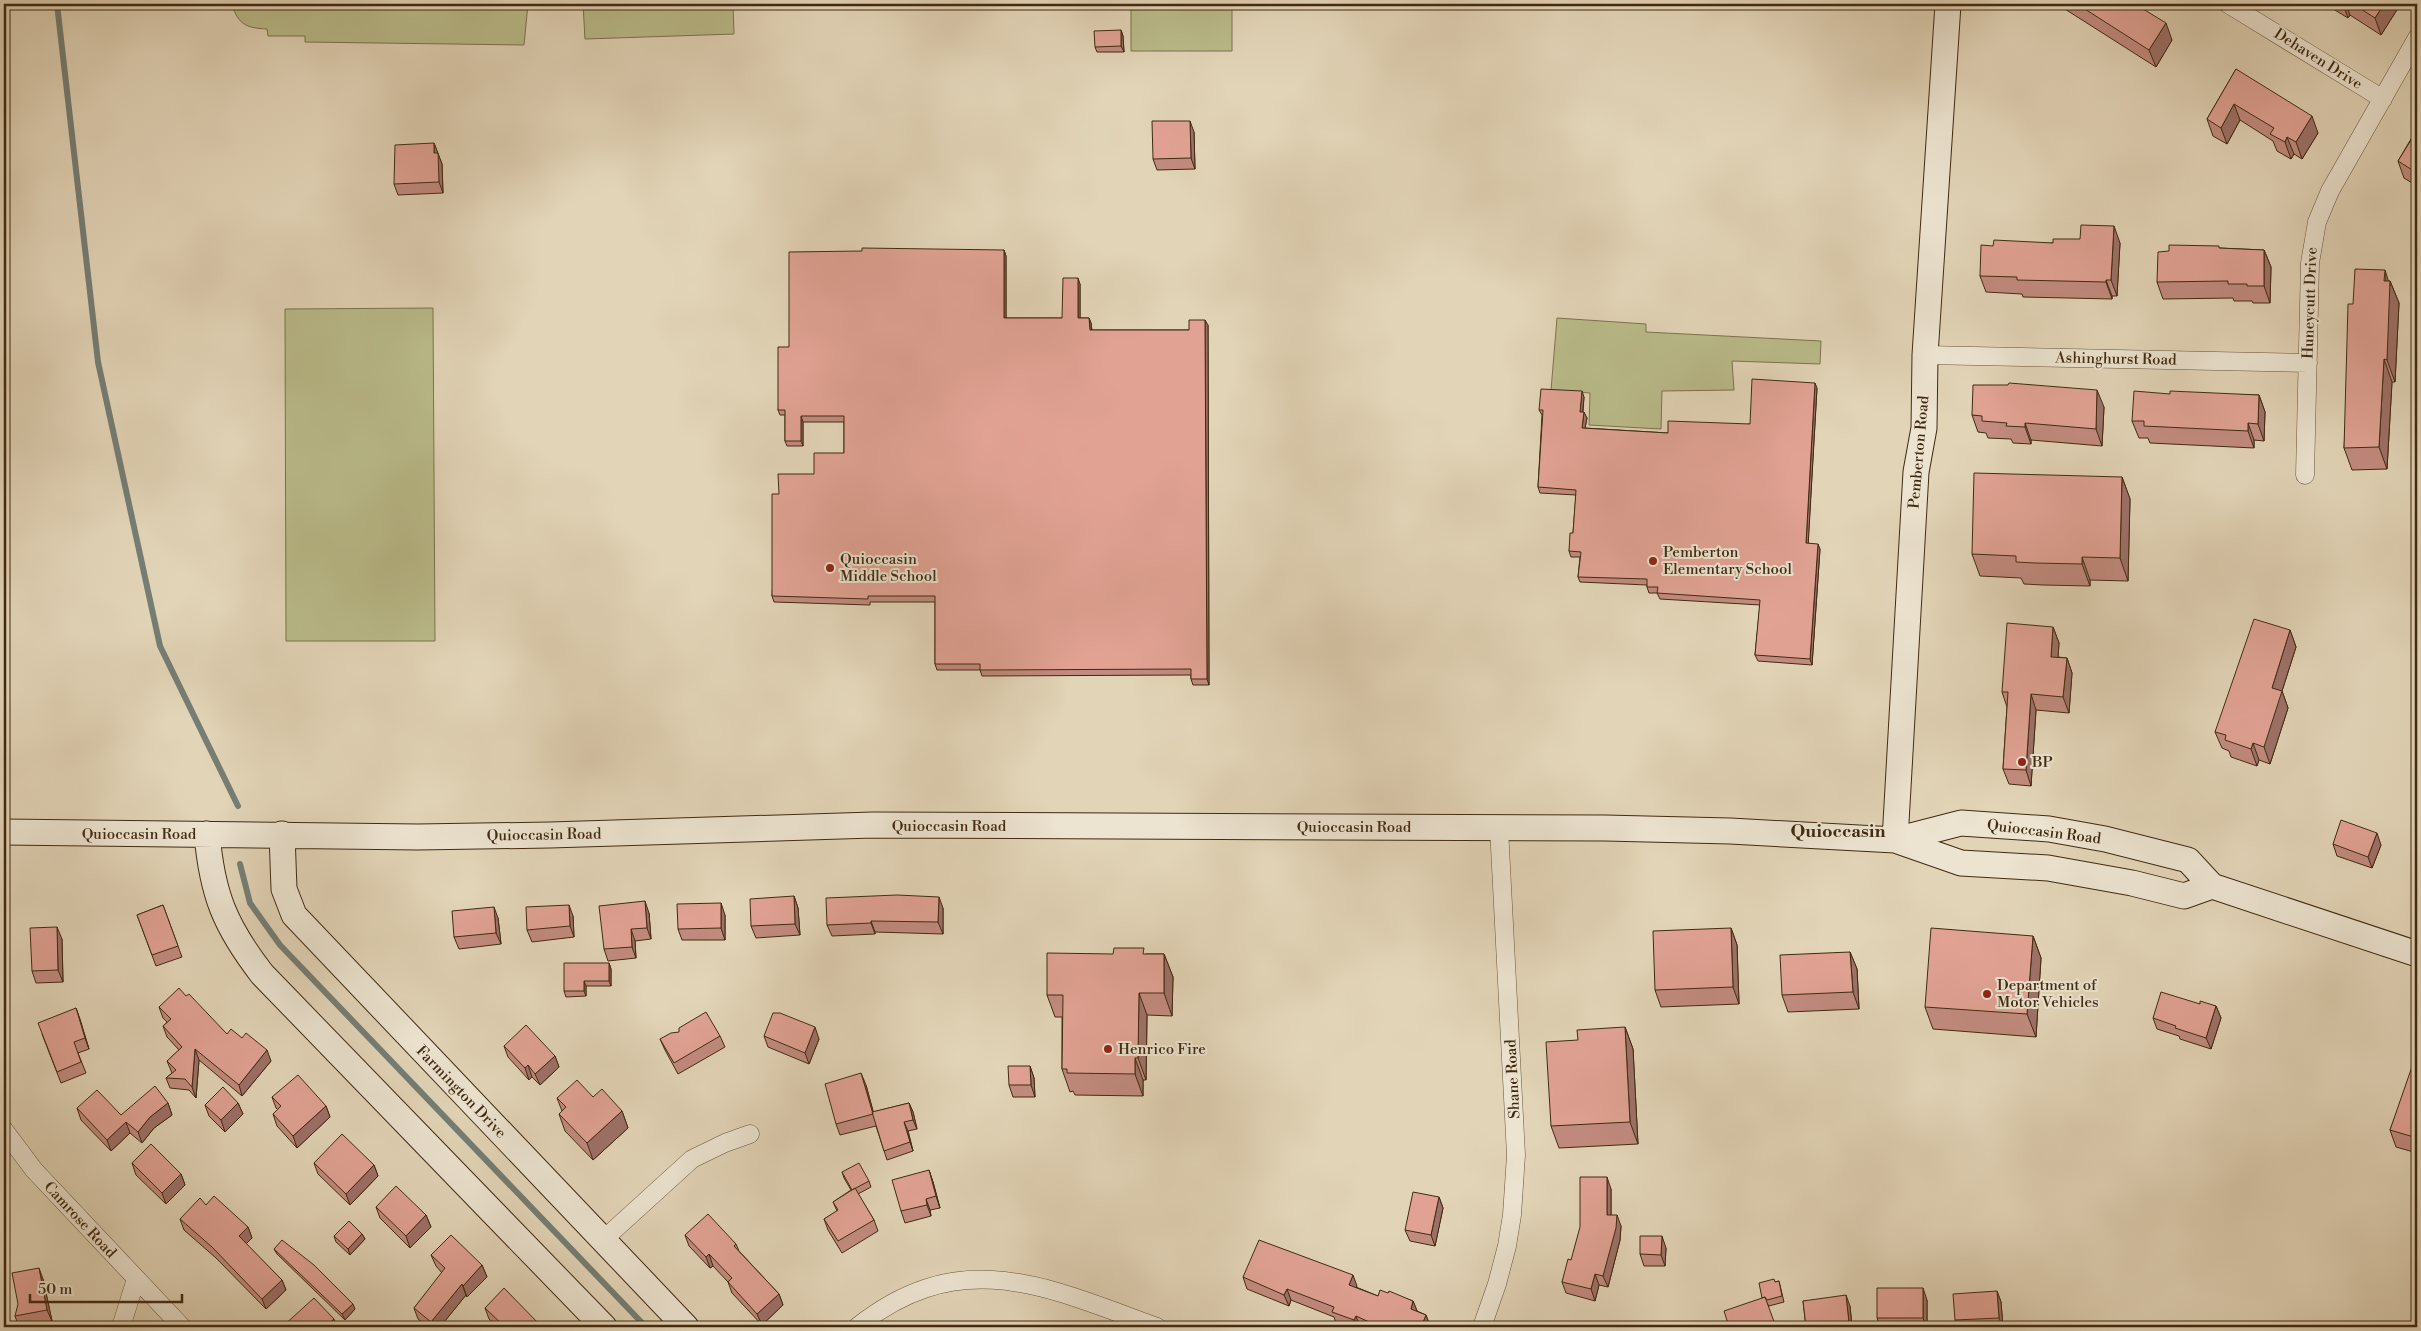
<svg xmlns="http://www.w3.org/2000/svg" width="2421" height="1331" font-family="'Libre Bodoni',serif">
  <rect width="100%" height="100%" fill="#e2d4b7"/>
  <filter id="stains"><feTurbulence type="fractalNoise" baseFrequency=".004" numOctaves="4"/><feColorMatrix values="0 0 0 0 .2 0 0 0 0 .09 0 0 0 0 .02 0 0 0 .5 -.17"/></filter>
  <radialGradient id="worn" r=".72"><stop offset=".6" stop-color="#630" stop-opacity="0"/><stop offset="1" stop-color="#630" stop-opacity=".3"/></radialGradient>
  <path fill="#babb8a" stroke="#7d724e" d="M232,4H528L524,45L305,42V36H268L267,29C247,28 238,25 232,4Z
    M583,4H733L734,34L585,39Z
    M1131,4H1232V51H1131Z
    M433,308L435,641H286L285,309Z
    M1557,318L1646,324V332L1821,341L1820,364L1732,361L1734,390L1662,391L1661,429L1589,425L1590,393L1551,390Z"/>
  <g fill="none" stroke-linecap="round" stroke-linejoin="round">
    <path stroke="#757e75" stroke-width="6" d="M57,4L98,362L160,646L238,806
      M240,864L250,903L280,945L646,1327"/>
    <g stroke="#68543a" stroke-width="19">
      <path id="street" d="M2228,4L2383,99
        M1925,355L2308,363
        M2305,475L2310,263L2317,222L2330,191L2417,38
        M4,1130L34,1170L182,1327
        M603,1240L692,1159L725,1143L750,1134
        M121,1327L136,1279
        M857,1327C961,1244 1047,1287 1157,1327
        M1482,1327L1497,1284L1507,1246L1512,1215L1516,1155L1499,828"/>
    </g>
    <g stroke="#402a11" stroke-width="27">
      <path id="secondary" d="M4,832L418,837L550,835L873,825L1605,828L1730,831L1895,840L1961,863L2048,868L2132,883L2184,896L2212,886
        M207,834C212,894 225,926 262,974L604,1327
        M282,834L284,889L294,915L686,1327
        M1895,840L1916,472L1924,428L1925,355L1948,4
        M1895,840L1961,823L2049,829L2105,839L2188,860L2212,886L2417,954"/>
    </g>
    <use href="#street" stroke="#ece3d0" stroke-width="18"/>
    <use href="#secondary" stroke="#ece3d0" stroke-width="25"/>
  </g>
  <path fill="#c28b7f" stroke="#402a11" d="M2057,4H2135L2172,40L2156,67Z
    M2325,4H2400V5L2381,35L2350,15L2348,18Z
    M1121,30L1123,36L1124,52H1097L1095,47Z
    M2236,69L2318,133L2302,159L2294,154L2291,159L2277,151L2273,141L2240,120L2227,144L2213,136L2207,119Z
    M2417,122V186L2404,178L2398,161L2414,134L2413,130Z
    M1194,132L1195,169L1157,170L1153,159Z
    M434,143L442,164L443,193L398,195L394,184Z
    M2053,243H2120L2117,296H2112V299L2023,297L2022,294L1986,292L1980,276L1993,246Z
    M2219,248L2264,250L2271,267L2270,303H2253L2252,301H2234L2233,298L2163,299L2157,282Z
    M1004,250L1006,256V318H1062L1080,284V318H1089L1091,323L1092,330H1189L1208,325L1209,685H1193L1191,679V675L982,676L980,670H937L935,664V602H870V605L774,602L772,596L779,494L814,474L844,453V422H803V446H787L785,441V415H780L778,410L789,347Z
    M2388,281H2390L2399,303L2395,382H2392L2387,469L2352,470L2344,448L2353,304Z
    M1817,388L1808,543L1820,549L1812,665L1758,661L1755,655L1760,605L1660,599L1657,593H1649L1647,587V585L1580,582L1578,577L1580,557H1571L1569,551L1573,533L1576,495L1540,493L1538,487L1542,415L1539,410L1584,397L1583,412L1587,418L1585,428L1668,433L1750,424Z
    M2170,394L2259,395L2265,412L2264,441L2254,440V448L2150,443L2148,438H2139L2132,421Z
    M2104,407L2102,446L2031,440V444L2013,443L2011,439L1988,438L1986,433L1978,432L1972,415Z
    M2122,477L2130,499L2128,581L2090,580V586L2043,585L2024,584L2021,578L1980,576L1972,554Z
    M2053,627L2059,643L2058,657L2067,658L2072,673L2069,713L2036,710L2031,786L2009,784L2003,769L2007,707L2002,692Z
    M2290,630L2296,647L2282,691L2288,708L2270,764L2259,760L2257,766L2231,757L2229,751L2222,748L2215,732Z
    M2333,844L2381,845L2372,868L2337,856Z
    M794,896L798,908L800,935L756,938L751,926Z
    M163,905L182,957L156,966L137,915Z
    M943,908V934L875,932V934L832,936L827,925Z
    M649,913L651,939L635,941L636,958L608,961L604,949Z
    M725,915V940H682L678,929Z
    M573,916L574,937L532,942L527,930Z
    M498,918L501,944L459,949L454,937Z
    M1731,928L1737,945L1739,1004L1661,1007L1655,990Z
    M2033,936L2041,958L2036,1037L1933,1029L1925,1007Z
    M62,939L63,982L36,983L32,971Z
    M1850,952L1857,969L1859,1009L1788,1012L1782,995Z
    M1146,954H1164L1173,977L1172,1016L1147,1015L1146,1080H1143V1096L1075,1095L1073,1091L1070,1092L1062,1069V1017H1055L1047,995Z
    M609,963L611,969V986H586V996L566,997L564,991Z
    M186,996L227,1034L271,1061L242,1096L199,1060L196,1098L189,1090L170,1088L166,1078L172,1073L167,1061L179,1050L167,1037L163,1026L167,1022L163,1018L159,1007Z
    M2200,1004L2216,1006L2221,1018L2211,1049L2180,1039L2179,1036L2157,1029L2153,1018Z
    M76,1008L89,1049L78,1053L86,1073L61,1083L42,1034Z
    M1625,1027L1633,1049L1638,1144L1559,1148L1551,1126Z
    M720,1036L725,1047L678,1074L665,1050L660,1039Z
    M764,1036L819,1039L809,1064L768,1047Z
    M504,1046L555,1056L559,1067L540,1085L532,1077L529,1080L508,1057Z
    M2417,1059V1153L2396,1147L2390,1130Z
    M1030,1066L1034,1078L1035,1097H1013L1009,1085Z
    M866,1085L873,1112L909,1103L913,1112L917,1129L908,1131L913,1151L887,1160L876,1126L840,1135L836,1124Z
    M272,1097L326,1106L330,1117L297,1148L277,1126L273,1114L278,1110L276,1108Z
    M593,1097L622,1111L628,1128L593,1160L565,1131L559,1114L562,1111L557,1098Z
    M168,1103L172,1115L154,1128L142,1143L130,1133L111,1151L81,1120L77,1108L121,1115Z
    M238,1103L243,1114L225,1132L209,1116L205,1105Z
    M132,1163L181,1174L185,1185L166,1204L136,1175Z
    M314,1163L374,1165L378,1176L350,1205L318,1174Z
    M929,1170L933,1182L940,1208L930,1210L931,1216L905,1223L901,1211Z
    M842,1172L869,1181L871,1187L858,1194L874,1220L878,1231L842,1253L828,1230L824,1219L837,1211L833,1202L851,1190L844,1178Z
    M1611,1189V1215L1621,1226L1620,1240L1608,1287L1599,1285L1595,1301L1566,1293L1562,1282L1571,1260Z
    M1439,1197L1443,1208L1435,1246L1410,1241L1405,1230Z
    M206,1205L248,1227L252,1238L246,1244L282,1280L286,1290L266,1309L216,1258L184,1230L180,1219Z
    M376,1207L426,1215L431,1227L410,1248L380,1218Z
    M362,1234L365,1239L350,1255L336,1242L334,1236Z
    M685,1235L736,1244L739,1251L779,1294L783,1305L762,1325L732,1293L728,1282L713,1266L710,1268L689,1246Z
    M1666,1248L1665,1266H1644L1640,1254Z
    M274,1249L355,1309L345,1320L277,1254Z
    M431,1255L482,1265L487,1277L467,1297L466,1295L440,1327H428L418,1319L414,1308L442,1273L436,1266Z
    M1243,1277L1357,1286L1356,1287L1378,1296L1388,1293L1413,1301L1417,1311L1426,1315L1430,1326V1327H1347L1336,1323L1334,1317L1291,1300L1289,1306L1247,1289Z
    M43,1279L52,1321L19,1327L15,1316Z
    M1779,1281L1784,1302L1769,1306L1762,1298L1775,1282Z
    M1997,1291L2001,1302L2003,1327H1957L1955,1320Z
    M1927,1300V1327H1880L1877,1318Z
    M1803,1301L1850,1306L1852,1327H1806Z
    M485,1308L542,1327H498L489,1319Z"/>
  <path fill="#9e7168" stroke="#402a11" d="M2343,4H2346L2350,15L2348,18Z
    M2384,4H2400V5L2381,35L2375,18Z
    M2166,23L2172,40L2156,67L2149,50Z
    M1121,30L1123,36L1124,52L1121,46Z
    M2234,104L2240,120L2227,144L2221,128Z
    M2312,116L2318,133L2302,159L2296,142Z
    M1190,121L1194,132L1195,169L1191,158Z
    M2287,137L2294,154L2291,159L2285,142Z
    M434,143L442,164L443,193L439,182L434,153Z
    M2114,226L2120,243L2117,296L2111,280Z
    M1004,250L1006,256V324L1004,318Z
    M2264,250L2271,267L2270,303L2264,286Z
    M2385,270L2390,286V281L2399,303L2395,382L2387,360Z
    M1078,278L1080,284V323L1078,318Z
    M2106,280L2112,296V299L2106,282Z
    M1089,318L1091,323L1092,336L1090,330Z
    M1205,320L1208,325L1209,685L1207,679Z
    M2384,359L2392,382L2387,469L2379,447Z
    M1815,383L1817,388L1808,548L1806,543Z
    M2097,390L2104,407L2102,446L2096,429Z
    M1582,391L1584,397L1582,418L1580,412Z
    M2259,395L2265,412L2264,441L2258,424Z
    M1584,412L1587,418L1584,433L1582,428Z
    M801,416L803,422V446L801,441Z
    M2025,423L2031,440V444L2025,427Z
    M2248,423L2254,440V448L2248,431Z
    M2122,477L2130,499L2128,581L2120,558Z
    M1818,544L1820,549L1812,665L1810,659Z
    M2082,557L2090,580V586L2082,564Z
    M2053,627L2059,643L2057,672L2051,657Z
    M2290,630L2296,647L2282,691L2288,708L2270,764L2264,747L2272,688Z
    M2067,658L2072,673L2069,713L2063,697Z
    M2031,694L2036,710L2031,786L2026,770Z
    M2253,743L2259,760L2257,766L2251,749Z
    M2377,833L2381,845L2372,868L2368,857Z
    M794,896L798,908L800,935L795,924Z
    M939,897L943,908V934L938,922Z
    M645,901L649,913L651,939L647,928Z
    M721,903L725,915V940L721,928Z
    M569,905L573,916L574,937L570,926Z
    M494,907L498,918L501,944L496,933Z
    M871,921L875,932V934L871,923Z
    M57,927L62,939L63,982L58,970Z
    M1731,928L1737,945L1739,1004L1733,987Z
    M631,929L635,941L636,958L632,947Z
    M2033,936L2041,958L2036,1037L2027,1014Z
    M1850,952L1857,969L1859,1009L1853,992Z
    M1164,954L1173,977L1172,1016L1164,993Z
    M609,963L611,969V986L609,981Z
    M584,981L586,986V996L584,991Z
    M1139,993L1147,1015L1146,1080L1138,1058Z
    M2216,1006L2221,1018L2211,1049L2206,1038Z
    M76,1008L80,1019L89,1049L85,1038Z
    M815,1027L819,1039L809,1064L805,1053Z
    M1625,1027L1633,1049L1638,1144L1630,1122Z
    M195,1049L199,1060L196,1098L192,1087Z
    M267,1050L271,1061L242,1096L239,1085Z
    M555,1056L559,1067L540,1085L535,1074Z
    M1135,1058L1143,1080V1096L1135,1074Z
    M528,1065L532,1077L529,1080L525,1068Z
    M1030,1066L1034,1078L1035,1097L1031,1085Z
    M861,1073L866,1085L877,1125L873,1114Z
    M168,1103L172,1115L154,1128L142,1143L138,1132L150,1117Z
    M238,1103L243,1114L225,1132L221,1120Z
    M909,1103L913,1112L917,1129L913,1120Z
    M326,1106L330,1117L297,1148L293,1136Z
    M622,1111L628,1128L593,1160L587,1143Z
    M126,1122L130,1133L111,1151L107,1140Z
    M904,1122L908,1131L913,1151L910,1142Z
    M374,1165L378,1176L350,1205L346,1194Z
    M929,1170L933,1182L940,1208L936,1196Z
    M181,1174L185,1185L166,1204L162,1193Z
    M1607,1177L1611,1189V1226L1607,1215Z
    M1439,1197L1443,1208L1435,1246L1431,1235Z
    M926,1199L930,1210L931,1216L927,1205Z
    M426,1215L431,1227L410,1248L406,1236Z
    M1617,1215L1621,1226L1620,1240L1608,1287L1603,1276Z
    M248,1227L252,1238L243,1247L239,1236Z
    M362,1234L365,1239L350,1255L348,1249Z
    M1662,1236L1666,1248L1665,1266L1661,1255Z
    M709,1254L713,1266L710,1268L706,1257Z
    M482,1265L487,1277L467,1297L463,1286Z
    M39,1268L43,1279L52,1321L47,1310Z
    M1595,1274L1599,1285L1595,1301L1591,1289Z
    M1353,1275L1357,1286L1353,1296L1349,1285Z
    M282,1280L286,1290L266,1309L262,1299Z
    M462,1284L466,1295L440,1327H433L431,1322Z
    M1923,1288L1927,1300V1327H1926L1923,1318Z
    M1287,1289L1291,1300L1289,1306L1284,1295Z
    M1997,1291L2001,1302L2003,1327L1999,1318Z
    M779,1294L783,1305L762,1325L757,1314Z
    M1846,1295L1850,1306L1852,1327H1851L1849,1323Z
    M1413,1301L1418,1313L1411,1309Z
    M353,1304L355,1309L345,1320L342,1314Z
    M1426,1315L1430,1326V1327H1421Z
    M1356,1316L1360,1327H1357L1354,1320Z
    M334,1319L337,1327H325Z"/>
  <path fill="#e1a294" stroke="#402a11" d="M2077,4H2135L2166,23L2149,50Z
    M2353,4H2384L2375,18Z
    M1121,30V46L1095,47L1094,31Z
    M2236,69L2312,116L2296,142L2287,137L2285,142L2270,134L2274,128L2234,104L2221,128L2207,119Z
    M1152,121H1190L1191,158L1153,159Z
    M2417,122V173L2398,161L2416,132L2413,130Z
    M434,143V153H438L439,182L394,184L395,145Z
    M2081,225L2114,226L2111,280H2106V282L2017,280V277L1980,276L1981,245L1993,246L1994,240L2053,243V239H2080Z
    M2169,245L2219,246V248L2264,250V286H2247V284H2228V281L2157,282L2158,252L2169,251Z
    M862,248L1004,250V318H1062L1063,278H1078V318H1089L1090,330H1189V320H1205L1207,679H1191V669L980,670V664H935V596H868V599L772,596V494H779L778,474H814V453H844V416H801V441H785V410H778V347H789V252L862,251Z
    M2355,269L2385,270L2384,281H2390L2387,360L2384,359L2379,447L2344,448L2348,304H2353Z
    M1752,379L1815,383L1806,543L1818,544L1810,659L1755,655L1760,600L1657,593L1658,587H1647V579L1578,577L1581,552L1569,551L1570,533H1573L1576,490L1538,487L1543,410H1539L1541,389L1582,391L1580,412H1584L1582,428L1668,433V421L1750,424Z
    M2009,383L2097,390L2096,429L2025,423V427L2006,426L2007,423L1982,421V416L1972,415L1973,385H2008Z
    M2134,391L2170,394V391L2259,395L2258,424L2248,423V431L2144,426V421H2132Z
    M1974,473L2122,477L2120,558L2082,557V564L2035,563L2016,562V556L1972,554Z
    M2254,619L2290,630L2272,688L2282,691L2264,747L2253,743L2251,749L2225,740L2226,735L2215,732Z
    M2007,623L2053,627L2051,657L2067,658L2063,697L2031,694L2026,770L2003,769L2008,692H2002Z
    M2341,820L2377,833L2368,857L2333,844Z
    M897,895L939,897L938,922L871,921V923L827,925L826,898Z
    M794,896L795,924L751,926L750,899Z
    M645,901L647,928L631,929L632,947L604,949L599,906Z
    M721,903V928L678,929L677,904Z
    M163,905L178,946L152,955L137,915Z
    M569,905L570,926L527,930L526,907Z
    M494,907L496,933L454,937L452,911Z
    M57,927L58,970L32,971L30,928Z
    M1731,928L1733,987L1655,990L1653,931Z
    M1931,928L2033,936L2027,1014L1925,1007Z
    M1114,948H1144L1143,954H1164V993H1139L1138,1058H1135V1074L1067,1073V1069H1062L1063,995H1047V953L1113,954Z
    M1850,952L1853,992L1782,995L1780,955Z
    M564,963H609V981H584V991H564Z
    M179,988L186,996L189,994L227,1034L231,1029L242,1038L246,1033L267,1050L239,1085L195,1049L192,1087L185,1079L166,1078L176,1070L167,1061L182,1047L163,1026L171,1019L159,1007Z
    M2161,992L2200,1004V1001L2216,1006L2206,1038L2175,1028L2176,1026L2153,1018Z
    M76,1008L85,1038L74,1042L81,1062L57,1072L38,1023Z
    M706,1012L720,1036L674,1063L660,1039L671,1033L679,1032V1028Z
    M773,1013H780L815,1027L805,1053L764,1036Z
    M526,1025L555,1056L535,1074L528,1065L525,1068L504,1046Z
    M1625,1027L1630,1122L1551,1126L1546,1042L1578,1040L1577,1030Z
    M2415,1058L2417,1059V1138L2390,1130Z
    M1008,1066H1030L1031,1085H1009Z
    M861,1073L873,1114L836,1124L825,1084Z
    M298,1075L326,1106L293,1136L273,1114L281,1106L272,1097Z
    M577,1080L593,1097L602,1089L622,1111L587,1143L559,1114L566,1107L557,1098Z
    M155,1086L168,1103L150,1117L138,1132L126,1122L107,1140L77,1108L97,1090L121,1115Z
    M223,1087L238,1103L221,1120L205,1105Z
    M909,1103L913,1120L904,1122L910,1142L884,1151L872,1112Z
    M342,1134L374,1165L346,1194L314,1163Z
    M151,1144L181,1174L162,1193L132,1163Z
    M859,1163L869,1181L852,1190L842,1172Z
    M929,1170L936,1196L926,1199L927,1205L901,1211L892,1180Z
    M1580,1177H1607V1215H1617L1616,1228L1603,1276L1595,1274L1591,1289L1562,1282L1568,1259L1571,1260L1580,1227Z
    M396,1186L426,1215L406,1236L376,1207Z
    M855,1188L874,1220L838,1241L824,1219L838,1210L833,1202Z
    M1413,1192L1439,1197L1431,1235L1405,1230Z
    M214,1196L248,1227L239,1236L282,1280L262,1299L212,1247L180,1219L200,1198L206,1205Z
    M708,1214L736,1244L734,1246L779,1294L757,1314L728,1282L732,1278L709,1254L706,1257L685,1235Z
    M349,1221L362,1234L348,1249L334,1236Z
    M451,1235L482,1265L463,1286L462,1284L431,1322L414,1308L445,1268L431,1255Z
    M1640,1236H1662L1661,1255L1640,1254Z
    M282,1240L314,1265L353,1304L342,1314L274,1249Z
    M1259,1240L1353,1275L1349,1285L1378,1296L1380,1290L1388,1293L1389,1291L1413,1301L1411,1309L1426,1315L1421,1327H1380L1356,1316L1354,1320L1332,1312L1334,1307L1287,1289L1284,1295L1243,1277Z
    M39,1268L47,1310L15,1316L18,1304L12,1273Z
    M1774,1279L1775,1282L1779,1281L1782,1296L1767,1300L1765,1297L1762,1298L1759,1283Z
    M504,1288L542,1327H505L485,1308Z
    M1877,1288H1923V1318H1877Z
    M1997,1291L1999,1318L1955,1320L1953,1294Z
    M1846,1295L1849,1323L1806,1327L1803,1301Z
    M1765,1297L1776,1327H1729L1724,1311Z
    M314,1298L334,1319L325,1327H282Z"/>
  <g fill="#8f2418" stroke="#ece3d0" stroke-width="2">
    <circle cx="1653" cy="561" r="5"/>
    <circle cx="830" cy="568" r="5"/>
    <circle cx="2022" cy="762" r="5"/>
    <circle cx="1987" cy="994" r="5"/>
    <circle cx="1108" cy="1049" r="5"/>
  </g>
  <g text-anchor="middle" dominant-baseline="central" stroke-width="4" stroke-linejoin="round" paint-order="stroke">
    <g font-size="15" fill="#402a11" stroke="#ece3d0">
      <text transform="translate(2318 59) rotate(32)">Dehaven Drive</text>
      <text transform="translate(2310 303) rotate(-88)">Huneycutt Drive</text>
      <text transform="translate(2116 359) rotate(1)">Ashinghurst Road</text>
      <text transform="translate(1919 452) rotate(-85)">Pemberton Road</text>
      <text x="949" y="826">Quioccasin Road</text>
      <text x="1354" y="827">Quioccasin Road</text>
      <text transform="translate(2044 832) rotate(7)">Quioccasin Road</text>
      <text x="139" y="834">Quioccasin Road</text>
      <text transform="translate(544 835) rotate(-1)">Quioccasin Road</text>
      <text transform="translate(1513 1079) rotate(-93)">Shane Road</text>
      <text transform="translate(461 1092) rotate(46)">Farmington Drive</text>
      <text transform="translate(80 1220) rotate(47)">Camrose Road</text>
    </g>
    <g font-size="15" fill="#402a11" stroke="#ece3d0" text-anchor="start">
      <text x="1663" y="552">Pemberton<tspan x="1663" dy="17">Elementary School</tspan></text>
      <text x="840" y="559">Quioccasin<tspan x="840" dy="17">Middle School</tspan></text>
      <text x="2032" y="762">BP</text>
      <text x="1997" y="985">Department of<tspan x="1997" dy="17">Motor Vehicles</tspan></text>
      <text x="1118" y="1049">Henrico Fire</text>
    </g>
    <g font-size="18" font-weight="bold" fill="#402a11" stroke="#ece3d0">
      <text x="1838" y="831">Quioccasin</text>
    </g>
  </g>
  <rect width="2421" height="1331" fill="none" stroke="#e2d4b7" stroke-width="20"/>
  <rect x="5" y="5" width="2411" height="1321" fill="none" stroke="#402a11" stroke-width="2.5"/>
  <rect x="10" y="10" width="2401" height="1311" fill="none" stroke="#402a11"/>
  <path d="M30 1294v8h152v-8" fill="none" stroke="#402a11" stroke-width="2.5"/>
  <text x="38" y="1294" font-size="15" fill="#402a11" stroke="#ece3d0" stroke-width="4" paint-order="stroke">50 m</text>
  <rect width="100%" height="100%" filter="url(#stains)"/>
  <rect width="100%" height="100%" fill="url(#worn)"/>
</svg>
